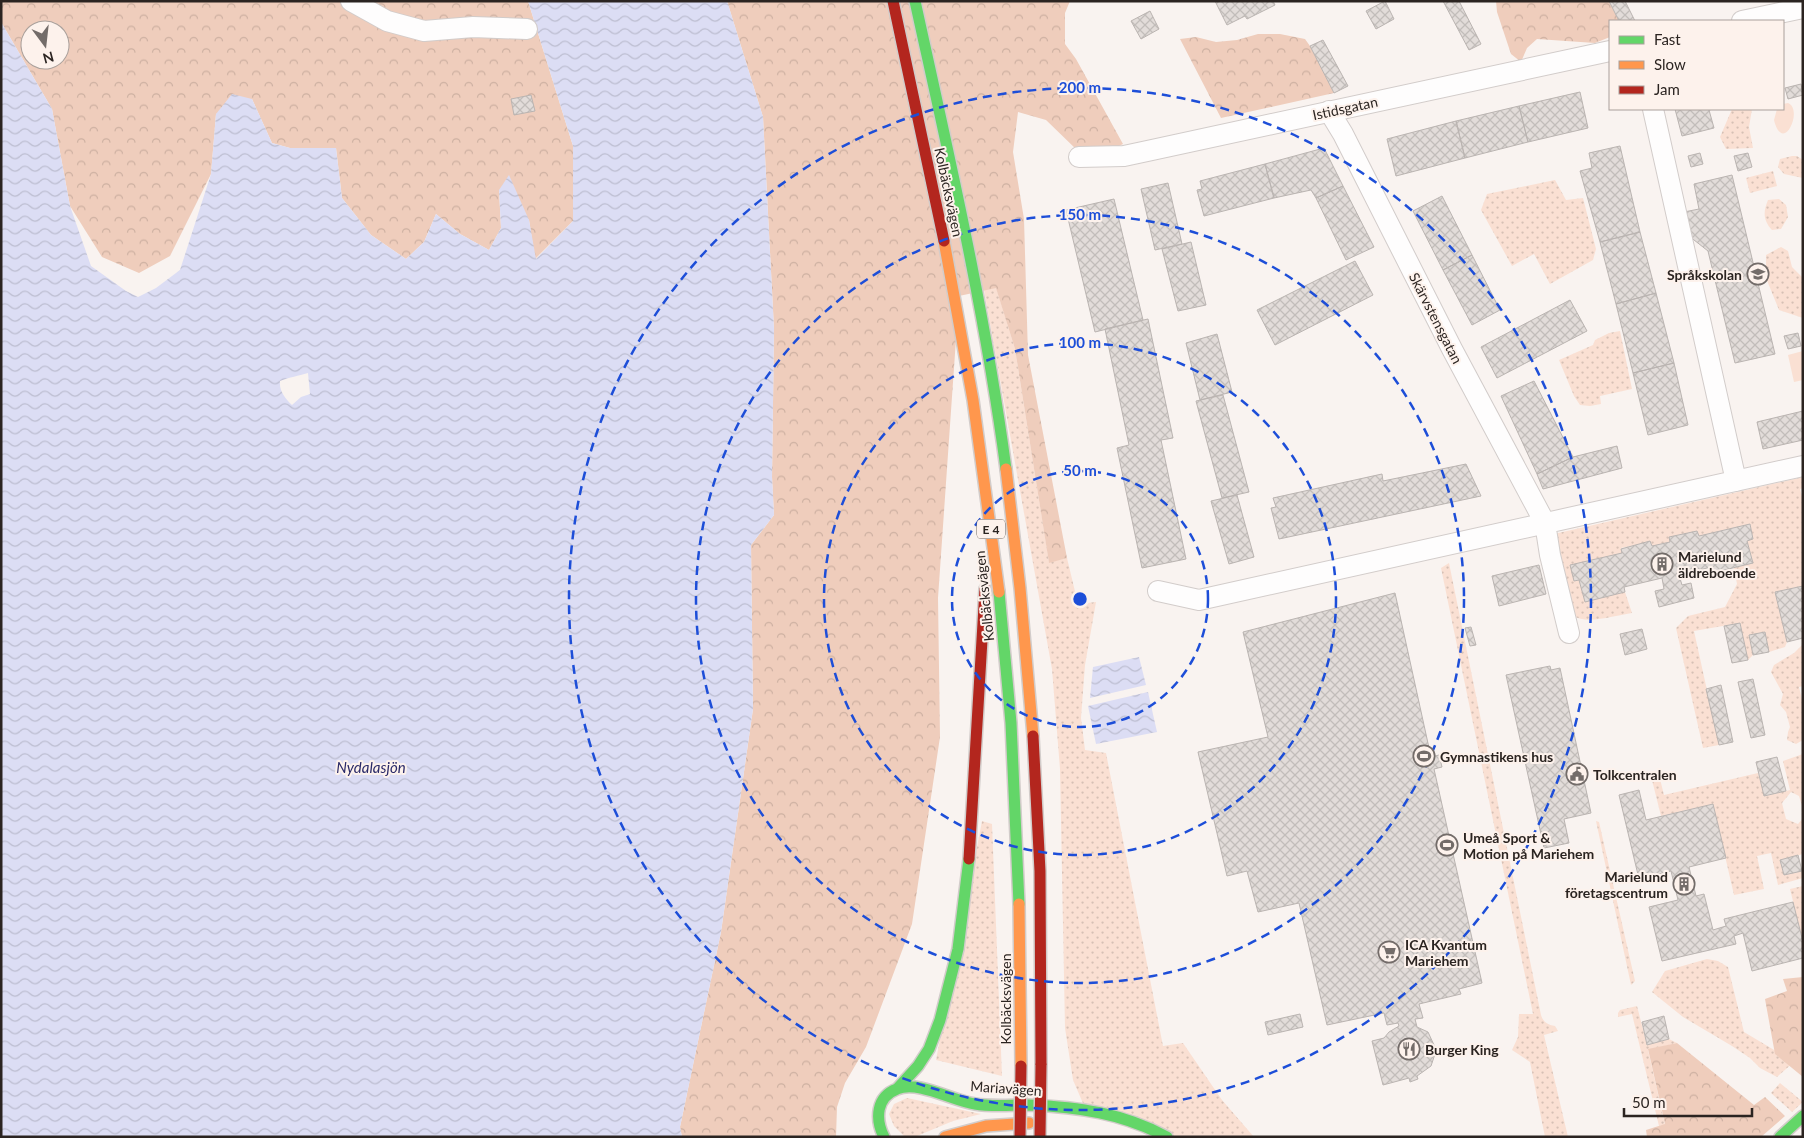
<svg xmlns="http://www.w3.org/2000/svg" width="1804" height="1138" font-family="Lato,sans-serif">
  <defs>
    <pattern id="green-dots" width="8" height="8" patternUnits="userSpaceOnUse" patternTransform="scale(1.25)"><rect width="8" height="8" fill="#fae0d3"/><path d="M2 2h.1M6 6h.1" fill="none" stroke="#d6c0b5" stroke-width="1.8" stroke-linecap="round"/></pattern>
    <pattern id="forest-crowns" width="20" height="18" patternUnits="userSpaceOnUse" patternTransform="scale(1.25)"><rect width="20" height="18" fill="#efcdbc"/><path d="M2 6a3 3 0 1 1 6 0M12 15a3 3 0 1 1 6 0" fill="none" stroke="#cdb0a1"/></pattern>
    <pattern id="water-waves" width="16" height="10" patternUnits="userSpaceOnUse" patternTransform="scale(1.25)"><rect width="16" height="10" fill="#dcddf4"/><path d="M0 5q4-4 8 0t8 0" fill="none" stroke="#bdbed1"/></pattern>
    <pattern id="building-cross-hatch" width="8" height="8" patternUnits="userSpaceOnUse" patternTransform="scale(1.25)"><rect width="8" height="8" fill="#e2dcd9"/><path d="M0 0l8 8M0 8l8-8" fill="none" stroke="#c2bdba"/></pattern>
  </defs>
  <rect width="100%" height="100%" fill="#f9f3f0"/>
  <path fill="url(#green-dots)" d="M1732,109H1752L1749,127L1753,148L1726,149L1720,137Z
    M1792,156H1797L1803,160V178L1784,174L1778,167L1780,159Z
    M1773,171L1777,186L1750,193L1746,178Z
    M1555,180L1566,200L1583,198L1596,249L1593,260L1550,284L1534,254L1512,266L1481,210L1487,194Z
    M1779,199L1786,205L1788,217L1781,229L1772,230C1763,220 1763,212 1768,200Z
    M1781,247L1788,251L1792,267L1803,278V318L1779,310L1766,278V255Z
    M996,287L1015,349L1049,562L1067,558L1078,604L1096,602L1085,665L1081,718L1085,750L1106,753L1163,1046L1183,1043L1222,1100L1254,1137H1167L1085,1108L1073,1080L1065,1028L1060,769L1052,669L984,290Z
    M1620,331L1632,389L1600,396L1601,404L1590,406L1580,405L1574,396L1559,360L1593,345L1595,340L1609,333Z
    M1803,477V488L1800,489L1803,501V586L1775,592L1787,642L1785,647L1769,652L1765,632L1749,635L1753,655L1748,660L1740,623L1694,631L1719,745L1703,748L1676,628L1688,616L1725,607L1737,584L1734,568L1753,563L1747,541L1753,539L1750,524L1699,536L1697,531L1669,537L1670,542L1652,546L1650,542L1621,548L1622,553L1571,565L1574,581L1579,580L1585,602L1625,592L1632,613C1617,615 1586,625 1574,616L1554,534Z
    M1449,563L1541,1015C1543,1022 1548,1025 1555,1026L1558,1031L1544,1035L1568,1137H1545L1530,1062L1512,1050L1518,1037L1519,1014H1533L1441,568Z
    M1803,644V686L1799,687L1803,704V740L1796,744L1787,740L1788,732L1790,727L1786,712L1780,705L1783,694L1771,672L1774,665L1794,653Z
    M1803,754V809L1799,796L1791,792L1782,803L1786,819L1798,824L1803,818V854L1780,860L1784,875L1803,871V878L1778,885L1771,853L1757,856L1764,889L1734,895L1713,804L1661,816L1651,776L1659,775L1664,795L1758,773L1765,796L1790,790L1783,761Z
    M982,821L992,824L1002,1076L936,1060Z
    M1596,821L1599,822L1635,981L1631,985Z
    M1803,886V942L1790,889Z
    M1707,959L1718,961L1728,967L1744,1032L1794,1062L1777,1077L1760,1068L1750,1058L1732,1046L1683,1017L1652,992L1665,971Z
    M1637,1006L1647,1045L1669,1039L1677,1043L1648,1050L1665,1125L1659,1126L1632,1014L1618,1017V1013L1620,1010Z
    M1780,1083L1803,1102L1792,1112L1771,1093Z
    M907,1098L981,1114L953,1121L917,1136H904L894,1126L889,1114L894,1104Z"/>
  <path fill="url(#forest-crowns)" fill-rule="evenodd" d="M1,1H528L573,146V221L535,259L529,220L499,190L501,228L489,250L460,234L436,214L424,242L406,259L371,235L342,198L336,148H290L272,143L252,99L216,114L211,174L170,256L139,273L102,257L70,206L52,109L1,22ZM30,30H60V60H30Z
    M727,1H1070L1065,13V44L1076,59L1123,144L1107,152L1078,151L1046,120L1018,112L1013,152L1024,219L1028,355L1067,558L1049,563L1015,349L996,288L959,296L938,598L940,737L912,924L866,1047L845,1083L837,1107L836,1137H682L680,1127L721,932L753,709L751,545L774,515L772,477L774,329L763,117Z
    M1496,1H1609L1619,21H1610V37L1595,43L1537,39L1527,48L1521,62L1511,54L1497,12Z
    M1258,34H1280L1305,39L1310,46L1334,93L1221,118L1180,39L1196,37L1216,42L1237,40Z
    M1803,977V1077L1775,1054L1765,999L1787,991L1783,979Z
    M1677,1043L1754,1105L1765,1097L1785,1116L1761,1137H1647L1646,1130L1665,1124L1648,1049Z"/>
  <path fill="#fae0d3" d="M1788,103C1804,109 1783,156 1774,120L1777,109H1783V104Z
    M1803,351V380L1794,382L1788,355Z"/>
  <path fill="url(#water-waves)" fill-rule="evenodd" d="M528,1H727L763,117L774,329L772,477L774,515L751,545L753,709L721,932L680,1127L682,1137H1V22L52,109L70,206L91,266L126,291L138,297L156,288L180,270L211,174L216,114L232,94L252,99L272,143L290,148H336L342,198L371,235L406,259L424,242L436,214L460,234L489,250L501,228L499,190L509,175L529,220L536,259L573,221V146ZM308,373L310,394L301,397L292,405C285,398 279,391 280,381C290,377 298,376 308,373Z
    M1139,657L1146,685L1090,698L1093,667Z
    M1148,692L1157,732L1096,744L1088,706Z"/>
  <path fill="url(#building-cross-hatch)" stroke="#bab4b1" d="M1215,1H1273L1275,5L1247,19L1245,16L1227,25Z
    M1385,1L1394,19L1376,29L1366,11Z
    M1443,1H1459L1481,44L1469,50Z
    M1609,1H1625L1635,21H1619Z
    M1150,11L1159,29L1141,39L1131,21Z
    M1323,40L1348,86L1334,93L1310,46Z
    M1801,84L1803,95L1788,99L1785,88Z
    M1580,92L1588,128L1528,142L1519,106Z
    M531,95L535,111L514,115L511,99Z
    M1519,106L1528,142L1465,158L1456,121Z
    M1675,109H1714L1709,110L1714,128L1682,136Z
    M1456,121L1465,158L1396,176L1387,139Z
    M1620,146L1640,232L1600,242L1580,171L1592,168L1589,153Z
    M1324,148L1343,186L1316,198L1311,190L1274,198L1265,164Z
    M1700,153L1703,164L1691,167L1688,156Z
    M1748,153L1752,167L1738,171L1734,156Z
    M1265,164L1274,198L1204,216L1197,190L1202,189L1200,181Z
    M1732,175L1775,354L1735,363L1708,251L1689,236L1684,212L1699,209L1694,184Z
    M1168,183L1182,244L1155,250L1141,189Z
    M1343,186L1374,247L1346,260L1316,198Z
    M1442,196L1472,255L1443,270L1413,211Z
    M1114,199L1143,320L1095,332L1066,210Z
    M1640,232L1656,293L1616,304L1600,242Z
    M1191,242L1206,305L1178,311L1162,249Z
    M1472,255L1500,310L1472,325L1443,270Z
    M1355,261L1373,295L1275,345L1257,310Z
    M1656,293L1674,363L1633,373L1616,304Z
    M1570,300L1587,331L1497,378L1481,347Z
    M1148,319L1173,438L1161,440L1186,559L1142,568L1117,448L1129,445L1105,329Z
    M1798,333L1801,346L1788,349L1784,336Z
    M1217,334L1232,392L1200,400L1186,343Z
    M1674,363L1688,425L1648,435L1633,373Z
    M1534,381L1573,457L1537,474L1501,396Z
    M1223,395L1249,492L1222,498L1196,401Z
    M1803,411V440L1763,449L1757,422Z
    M1617,446L1622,468L1543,489L1537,474L1573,457Z
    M1466,464L1481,496L1279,539L1271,508L1276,507L1273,498L1382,474L1383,481Z
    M1237,495L1254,557L1229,564L1211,501Z
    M1750,524L1753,539L1747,541L1753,563L1712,573L1711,567L1679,575L1682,585L1691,583L1694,598L1659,607L1655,591L1664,589L1662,578L1624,587L1625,592L1585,602L1579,580L1574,581L1570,565L1622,553L1621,549L1650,541L1652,546L1670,542L1669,537L1697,531L1699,536Z
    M1539,565L1546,594L1499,606L1492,576Z
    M1803,586V638L1787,642L1775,592Z
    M1395,593L1431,757L1439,755L1442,767L1434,769L1482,983L1459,989L1461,994L1419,1004L1423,1018L1415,1019L1417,1027L1428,1032L1434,1045L1435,1054L1431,1066L1417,1076L1418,1079L1410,1082L1409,1078L1383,1085L1372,1041L1384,1038L1389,1032L1399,1026L1398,1023L1387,1025L1384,1013L1327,1025L1299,903L1258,912L1247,871L1227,876L1198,752L1268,737L1243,632Z
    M1740,623L1748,660L1732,663L1724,626Z
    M1471,627L1476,645L1470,646L1465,628Z
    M1642,629L1647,649L1625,655L1620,634Z
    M1765,632L1769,652L1753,655L1749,635Z
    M1550,666L1551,670L1560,668L1591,813L1564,819L1569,843L1544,848L1506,675Z
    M1753,679L1765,735L1751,738L1738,682Z
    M1721,685L1733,742L1719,745L1706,689Z
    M1777,757L1786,791L1764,796L1756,762Z
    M1639,790L1646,820L1713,804L1726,858L1689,867L1696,896L1704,894L1713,930L1726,926L1724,919L1793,902L1803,942V958L1752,971L1743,933L1734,936L1736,944L1662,961L1649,907L1678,900L1671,871L1639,879L1619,795Z
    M1798,855L1802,871L1784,875L1780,860Z
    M1300,1014L1303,1027L1268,1035L1265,1022Z
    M1664,1016L1669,1039L1647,1045L1642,1022Z"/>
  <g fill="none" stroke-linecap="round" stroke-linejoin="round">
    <g stroke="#d2ccca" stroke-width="22">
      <path id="street" d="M351,1L387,21L424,31L473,27L527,29
        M1742,21L1803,8
        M1653,109L1736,481
        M1329,111L1343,134L1452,349L1545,523L1550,555L1569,633
        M1079,157L1124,156L1152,150L1610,51
        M1158,591L1199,600L1803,466"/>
    </g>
    <g stroke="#d2ccca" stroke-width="14">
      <path id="fast" d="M915,1C949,156 985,311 1006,469
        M999,592L1011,723L1019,904
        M898,1088L918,1066L929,1049L940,1020L958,949L969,859
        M884,1137C875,1119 876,1097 897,1089C918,1080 953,1101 975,1104C992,1107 1010,1105 1028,1105C1079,1107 1122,1113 1167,1137
        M1780,1137L1803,1116"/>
    </g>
    <g stroke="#d2ccca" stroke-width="14">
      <path id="slow" d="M944,241L973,400L999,592
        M1006,469L1020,588L1033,736
        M1019,904L1021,1066
        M945,1137L986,1126L1029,1123"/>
    </g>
    <g stroke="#d2ccca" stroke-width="14">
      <path id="jam" d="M893,1L944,241
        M1033,736L1040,871L1041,1065
        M969,859L985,589"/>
    </g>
    <use href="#street" stroke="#fefdfd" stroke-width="20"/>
    <use href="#fast" stroke="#63d668" stroke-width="11"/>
    <use href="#slow" stroke="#ff974d" stroke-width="11"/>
    <use href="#jam" stroke="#b3261e" stroke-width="11"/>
    <g stroke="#d2ccca" stroke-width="14" stroke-linecap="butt">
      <path id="jam-bridge" d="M1040,1136L1041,1065
        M1020,1137L1021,1066"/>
    </g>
    <use href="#jam-bridge" stroke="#b3261e" stroke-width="11"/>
  </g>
  <g fill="none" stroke="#1d4ed8" stroke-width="2.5" stroke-dasharray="9 6">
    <circle cx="1080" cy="599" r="128"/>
    <circle cx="1080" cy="599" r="256"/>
    <circle cx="1080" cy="599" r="384"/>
    <circle cx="1080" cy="599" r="511"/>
  </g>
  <defs>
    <g id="school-ring" transform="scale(1.125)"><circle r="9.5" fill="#fdf2ec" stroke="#736c69" stroke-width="1.5"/><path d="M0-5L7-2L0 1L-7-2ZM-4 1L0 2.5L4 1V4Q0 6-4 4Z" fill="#736c69"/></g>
    <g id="building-ring" transform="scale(1.125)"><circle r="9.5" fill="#fdf2ec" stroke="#736c69" stroke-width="1.5"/><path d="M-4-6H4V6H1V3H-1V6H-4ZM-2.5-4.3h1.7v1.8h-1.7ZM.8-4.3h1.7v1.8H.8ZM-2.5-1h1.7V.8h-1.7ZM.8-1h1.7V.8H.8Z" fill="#736c69"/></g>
    <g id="stadium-ring" transform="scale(1.125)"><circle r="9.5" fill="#fdf2ec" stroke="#736c69" stroke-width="1.5"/><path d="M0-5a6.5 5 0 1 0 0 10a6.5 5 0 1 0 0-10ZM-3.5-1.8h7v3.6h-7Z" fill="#736c69"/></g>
    <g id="civic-ring" transform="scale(1.125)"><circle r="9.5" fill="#fdf2ec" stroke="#736c69" stroke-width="1.5"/><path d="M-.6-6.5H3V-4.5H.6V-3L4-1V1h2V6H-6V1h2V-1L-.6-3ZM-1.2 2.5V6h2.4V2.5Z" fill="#736c69"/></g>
    <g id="supermarket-ring" transform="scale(1.125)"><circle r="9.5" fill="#fdf2ec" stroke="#736c69" stroke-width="1.5"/><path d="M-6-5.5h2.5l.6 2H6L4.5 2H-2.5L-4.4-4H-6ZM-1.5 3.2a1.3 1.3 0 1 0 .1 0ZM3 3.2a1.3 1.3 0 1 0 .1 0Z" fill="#736c69"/></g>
    <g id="restaurant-ring" transform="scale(1.125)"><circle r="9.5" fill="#fdf2ec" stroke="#736c69" stroke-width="1.5"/><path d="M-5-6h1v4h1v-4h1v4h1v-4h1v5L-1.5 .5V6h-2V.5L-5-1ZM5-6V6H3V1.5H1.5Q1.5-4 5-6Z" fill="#736c69"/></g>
  </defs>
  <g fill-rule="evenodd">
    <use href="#school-ring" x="1758" y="274"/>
    <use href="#building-ring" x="1662" y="564"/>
    <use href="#stadium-ring" x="1424" y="756"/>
    <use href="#civic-ring" x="1577" y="774"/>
    <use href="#stadium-ring" x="1447" y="845"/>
    <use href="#building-ring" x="1684" y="884"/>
    <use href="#supermarket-ring" x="1389" y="952"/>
    <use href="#restaurant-ring" x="1409" y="1049"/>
  </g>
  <g text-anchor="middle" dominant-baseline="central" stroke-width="4" stroke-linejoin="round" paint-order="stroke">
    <rect fill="#fdf2ec" stroke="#6a625e" stroke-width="1" x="977" y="519.5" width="28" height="19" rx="4"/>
    <g font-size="12" font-weight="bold" fill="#2b2421">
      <text x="991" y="529">E 4</text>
    </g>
    <g font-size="14" fill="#2b2421" stroke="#fdf2ec">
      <text transform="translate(1345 108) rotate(-12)">Istidsgatan</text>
      <text transform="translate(949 192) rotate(78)">Kolbäcksvägen</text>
      <text transform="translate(1436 318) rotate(63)">Skärvstensgatan</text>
      <text transform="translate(984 596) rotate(-96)">Kolbäcksvägen</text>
      <text transform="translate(1005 999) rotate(-90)">Kolbäcksvägen</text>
      <text transform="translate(1006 1088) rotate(4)">Mariavägen</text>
    </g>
    <g font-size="14" font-weight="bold" fill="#2b2421" stroke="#fdf2ec" text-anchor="start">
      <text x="1742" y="274" text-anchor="end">Språkskolan</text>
      <text x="1678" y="556">Marielund<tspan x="1678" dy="16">äldreboende</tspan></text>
      <text x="1440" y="756">Gymnastikens hus</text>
      <text x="1593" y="774">Tolkcentralen</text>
      <text x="1463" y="837">Umeå Sport &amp;<tspan x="1463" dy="16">Motion på Mariehem</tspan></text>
      <text x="1668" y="876" text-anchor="end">Marielund<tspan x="1668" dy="16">företagscentrum</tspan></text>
      <text x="1405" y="944">ICA Kvantum<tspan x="1405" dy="16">Mariehem</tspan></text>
      <text x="1425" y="1049">Burger King</text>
    </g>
    <g font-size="15" font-style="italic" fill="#292968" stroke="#fdf2ec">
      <text x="371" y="767">Nydalasjön</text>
    </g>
  </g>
  <circle cx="1080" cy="599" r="8" fill="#1d4ed8" stroke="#fdf2ec" stroke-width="2.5"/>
  <g font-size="15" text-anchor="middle" font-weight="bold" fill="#1d4ed8" stroke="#fdf2ec" stroke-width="4" stroke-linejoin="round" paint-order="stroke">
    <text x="1080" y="93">200 m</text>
    <text x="1080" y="220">150 m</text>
    <text x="1080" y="348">100 m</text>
    <text x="1080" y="476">50 m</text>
  </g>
  <rect width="1804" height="1138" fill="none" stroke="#2b2421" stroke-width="5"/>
  <rect x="1609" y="20" width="175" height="90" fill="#fdf2ec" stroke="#a9a09b"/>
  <rect x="1619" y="36" width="25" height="8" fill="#63d668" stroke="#a9a09b"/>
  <text x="1654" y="45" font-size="15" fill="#2b2421">Fast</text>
  <rect x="1619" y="61" width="25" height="8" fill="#ff974d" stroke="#a9a09b"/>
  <text x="1654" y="70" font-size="15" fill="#2b2421">Slow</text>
  <rect x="1619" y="86" width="25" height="8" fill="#b3261e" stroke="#a9a09b"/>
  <text x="1654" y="95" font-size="15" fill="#2b2421">Jam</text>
  <g transform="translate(45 45) rotate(165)"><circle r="24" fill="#fdf2ec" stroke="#a9a09b"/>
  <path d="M0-4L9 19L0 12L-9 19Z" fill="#736c69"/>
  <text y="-8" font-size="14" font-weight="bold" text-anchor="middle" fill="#2b2421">N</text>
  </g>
  <path d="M1624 1108v8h128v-8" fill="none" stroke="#2b2421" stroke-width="2.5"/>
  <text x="1632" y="1108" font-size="15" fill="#2b2421" stroke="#fdf2ec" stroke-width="4" paint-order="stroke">50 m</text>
</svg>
